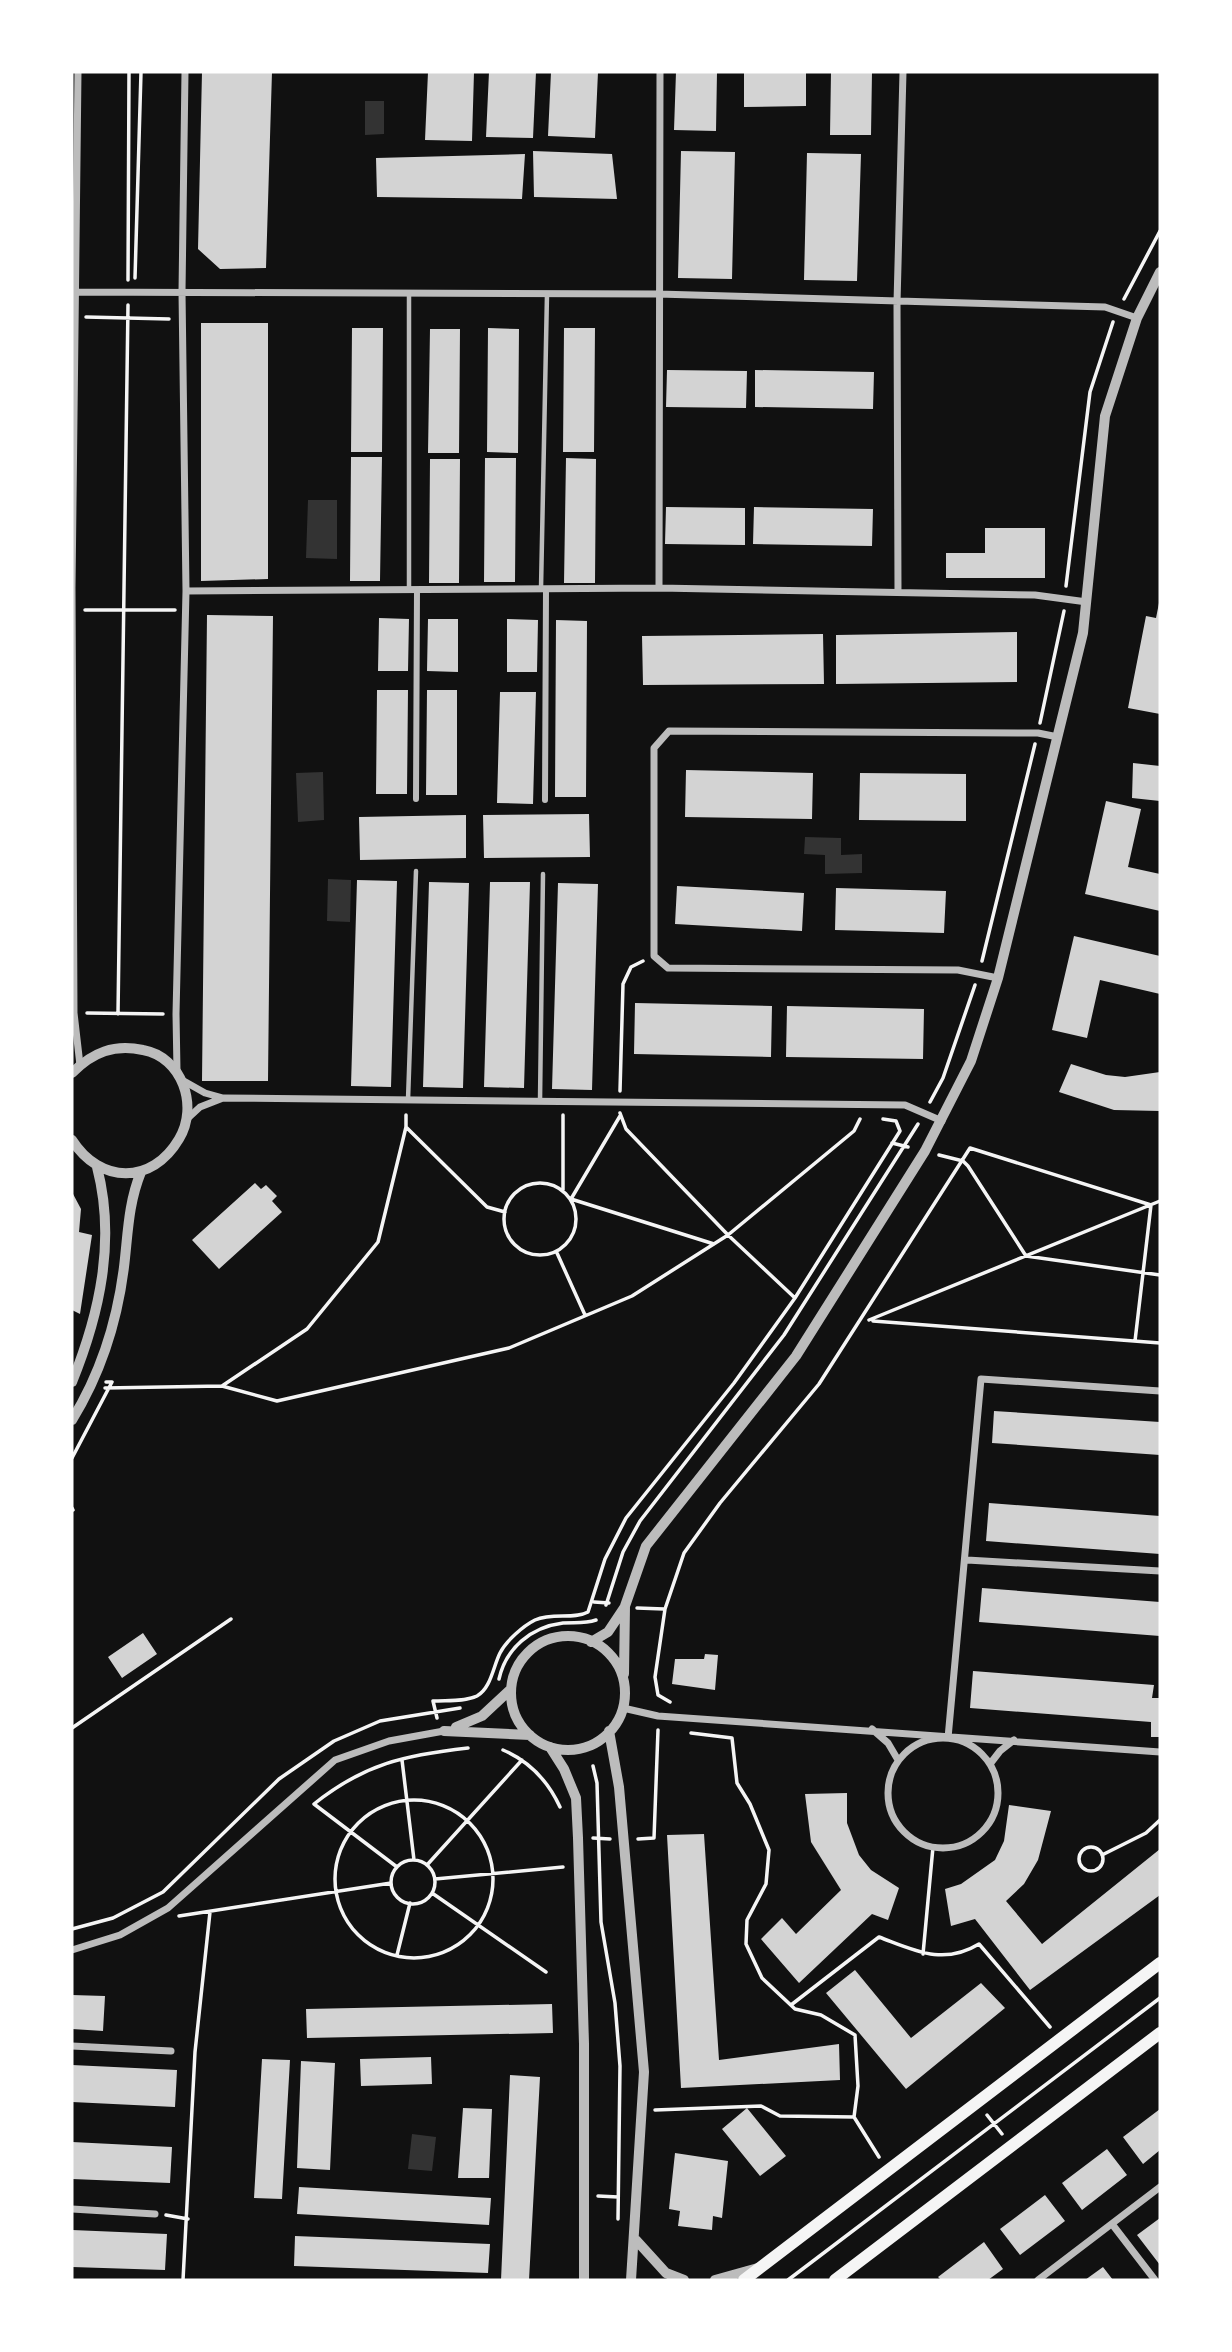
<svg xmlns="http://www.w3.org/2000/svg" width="1232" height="2352" font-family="Bitter,serif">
  <rect width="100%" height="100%" fill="#111"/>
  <path fill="#333" d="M365,101H384V134L365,135Z
    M308,500H337V559L306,558Z
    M323,772L324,820L298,822L296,773Z
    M805,837L841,838V855L862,854V873L825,874V855L804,854Z
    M328,879L351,880L350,922L327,921Z
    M412,2134L436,2137L432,2171L408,2169Z"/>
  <path fill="#d3d3d3" d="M202,72H272L266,268L220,269L198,249Z
    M428,72H474L472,141L425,140Z
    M489,72H536L533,138L486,137Z
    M551,72H598L595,138L548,136Z
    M676,72H717L716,131L674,130Z
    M744,72H806V106L744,107Z
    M831,72H872L871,135H830Z
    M533,151L612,154L617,199L534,197Z
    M681,151L735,152L732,279L678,278Z
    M807,153L861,154L857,281L804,280Z
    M525,154L522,199L377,197L376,158Z
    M201,323H268V579L201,581Z
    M352,328H383L382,452H351Z
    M488,328L519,329L518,453L487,452Z
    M564,328H595L594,452H563Z
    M430,329H460L459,453H428Z
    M667,370L747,371L746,408L666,407Z
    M755,370L874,372L873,409L755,407Z
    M351,457H382L380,581H350Z
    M485,458H516L515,582H484Z
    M566,458L596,459L595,583H564Z
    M430,459H460L459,583H429Z
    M666,507L745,508V545L665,544Z
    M754,507L873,509L872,546L753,544Z
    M985,528H1045V578H946V553H985Z
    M1159,603L1160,604V714L1128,708L1146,616L1156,618Z
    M207,615L273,616L268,1081H202Z
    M379,618L409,619L408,671H378Z
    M428,619H458V672L427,671Z
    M507,619L538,620L537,672H507Z
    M556,620L587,621L586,797H555Z
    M1017,632V682L836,684V635Z
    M823,634L824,684L643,685L642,636Z
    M377,690H408L407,794H376Z
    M427,690H457V795H426Z
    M500,692H536L533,804L497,803Z
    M1133,763L1160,766V801L1132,798Z
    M686,770L813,773L812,819L685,817Z
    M860,773L966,774V821L859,820Z
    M1106,801L1141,809L1128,867L1160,874V911L1085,894Z
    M589,814L590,857L484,858L483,815Z
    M466,815V858L360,860L359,817Z
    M357,880L397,881L391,1087L351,1086Z
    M429,882L469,883L463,1088L423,1087Z
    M490,882H530L524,1088L484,1087Z
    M558,883L598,884L592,1090L552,1089Z
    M677,886L804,893L802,931L675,924Z
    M836,888L946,891L944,933L835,930Z
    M1074,936L1160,956V994L1100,980L1087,1038L1052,1030Z
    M635,1003L772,1006L771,1057L634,1054Z
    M787,1006L924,1009L923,1059L786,1057Z
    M1071,1064L1106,1075L1125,1077L1160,1072V1111L1114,1110L1059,1092Z
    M255,1183L261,1189L266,1185L277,1196L272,1201L282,1212L219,1269L192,1240Z
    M72,1192L81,1209L79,1232L92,1235L80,1314L72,1310Z
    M994,1411L1160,1422V1455L992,1443Z
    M989,1503L1160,1516V1554L986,1541Z
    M982,1588L1160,1602V1636L979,1622Z
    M143,1633L157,1654L122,1678L108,1657Z
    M705,1654L718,1655L715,1690L672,1684L675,1659H704Z
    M973,1671L1154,1685L1152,1698H1160V1737H1151V1722L970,1708Z
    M847,1793V1823L859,1855L871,1870L899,1888L888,1920L872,1914L799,1983L761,1939L782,1918L796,1934L841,1890L811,1842L805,1794Z
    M1009,1805L1051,1811L1038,1860L1024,1884L1006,1901L1042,1944L1160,1849V1895L1030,1990L975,1919L951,1926L945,1889L961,1884L995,1860L1004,1841Z
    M704,1834L719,2060L839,2044L840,2080L681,2088L667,1835Z
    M855,1970L911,2038L981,1983L1005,2008L906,2089L826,1993Z
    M72,1995L105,1996L103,2031L72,2029Z
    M552,2004L553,2033L307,2038L306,2009Z
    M431,2057L432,2084L361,2086L360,2059Z
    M262,2059L290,2060L282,2199L254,2198Z
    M301,2061L335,2063L330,2170L297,2168Z
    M72,2065L177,2070L175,2107L72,2102Z
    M510,2075L540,2077L529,2280H501Z
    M463,2108L492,2109L489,2178H458Z
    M747,2108L786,2156L760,2176L722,2129Z
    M1160,2109V2150L1143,2164L1123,2137Z
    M72,2142L172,2147L170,2183L72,2179Z
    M1107,2149L1127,2175L1082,2210L1062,2183Z
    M675,2153L728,2161L722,2218L713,2216L712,2230L678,2226L680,2211L669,2209Z
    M299,2187L491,2198L489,2225L297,2214Z
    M1045,2195L1065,2221L1020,2255L1000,2229Z
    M1160,2218V2265L1137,2235Z
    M72,2230L167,2234L165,2270L72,2267Z
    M295,2236L490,2244L488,2273L294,2266Z
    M984,2242L1003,2269L988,2280H941L938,2277Z
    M1103,2267L1113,2280H1085Z"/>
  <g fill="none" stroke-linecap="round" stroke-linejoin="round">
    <path stroke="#f5f5f5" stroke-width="3.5" d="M135,278L141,72
      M128,280L129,72
      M1124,299L1160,231
      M86,317L169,319
      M1066,586L1090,392L1113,322
      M85,610H175
      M1040,723L1064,611
      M982,961L1035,744
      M87,1013L163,1014
      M118,1014L128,305
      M620,1091L623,984L631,967L643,961
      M930,1102L943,1078L975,985
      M620,1113L626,1129L728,1235L854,1131L860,1119
      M563,1115V1190
      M620,1116L571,1199L714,1244
      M406,1127L487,1207L505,1212
      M892,1143L908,1147
      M939,1155L963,1161L968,1166L1026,1256L1160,1275
      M504 1219a36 36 0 1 1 72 0a36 36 0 1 1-72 0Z
      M557,1253L585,1315
      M869,1320L1160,1201
      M873,1321L1160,1343
      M222,1386L307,1329L378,1242L406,1127V1115
      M105,1388L222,1386L277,1401L509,1348L632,1296L728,1235L795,1298
      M72,1458L112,1382H106
      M72,1508L73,1510
      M594,1602L609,1603
      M606,1605L623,1552L640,1521L784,1335L918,1124
      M637,1608L664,1609
      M499,1679C506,1648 531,1627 563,1623C575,1622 584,1624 596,1620
      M670,1702L658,1695L655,1677L665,1609L684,1553L720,1503L819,1384L970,1148L1151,1205L1135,1341
      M437,1718L433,1701C447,1700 464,1702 477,1696C491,1688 493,1667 500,1653C506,1641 523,1626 535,1620C553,1612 573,1620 588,1612L605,1559L626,1518L734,1383L795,1298L900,1131L896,1121L883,1119
      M72,1728L231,1619
      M691,1733L732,1738L737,1783L750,1804L769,1850L766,1884L747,1920L746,1944L762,1978L795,2009L821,2015L855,2035L858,2086L854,2117L879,2157
      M503,1750C531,1762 548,1781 560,1807
      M402,1760L414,1860
      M593,1766L597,1783L601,1922L615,2003L620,2066L618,2219
      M335 1879a79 79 0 1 1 158 0a79 79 0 1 1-158 0Z
      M593,1838L610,1839
      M638,1839L654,1838L658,1730
      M1079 1859a12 12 0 1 1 24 0a12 12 0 1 1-24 0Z
      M1102,1855L1146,1833L1160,1820
      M391 1882a22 22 0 1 1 44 0a22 22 0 1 1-44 0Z
      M427,1865L522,1760
      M397,1867L314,1804C364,1764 405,1755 468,1748
      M435,1879L563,1867
      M432,1893L546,1972
      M179,1916L391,1883
      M72,1929L113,1918L163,1892L279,1779L334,1741L380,1721L460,1708
      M923,1954L933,1847
      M397,1955L410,1903
      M791,2005L879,1937C914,1950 943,1966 979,1944L1050,2027
      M655,2110L761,2106L780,2116L854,2117
      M987,2115L1002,2134
      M598,2196L618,2197
      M166,2215L188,2219
      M183,2280L195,2052L210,1912
      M788,2280L1160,1998"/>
    <path stroke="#bcbcbc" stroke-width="4.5" d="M541,589L547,294
      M409,590V294
      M408,1100L416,871
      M540,1101L543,874"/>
    <path stroke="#bcbcbc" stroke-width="6" d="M416,799L417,590
      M545,800L546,589"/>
    <path stroke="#bcbcbc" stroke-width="7" d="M78,72L72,588L74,1013L80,1065
      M72,292L658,294L1105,307L1137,318
      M659,588L660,72
      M186,591L659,588L1035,595L1087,602
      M898,591L897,303L903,72
      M998,978L958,970L668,968L654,956V748L669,731L1038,733L1058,737
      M177,1070L176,1014L186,591L182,292L185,72
      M182,1080L205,1093L223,1098L200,1107L187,1119
      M223,1098L905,1105L942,1121
      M967,1560L1160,1571
      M623,1708L658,1716L1160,1752
      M872,1729L888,1743L898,1760
      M948,1738L981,1379L1160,1391
      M888 1793a55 55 0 1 1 110 0a55 55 0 1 1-110 0Z
      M990,1764L1000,1751L1014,1740
      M72,1950L120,1935L168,1908L335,1760L389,1741L444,1731
      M72,2046L171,2051
      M72,2209L155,2214
      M1112,2224L1155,2280
      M1038,2280L1160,2187"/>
    <path stroke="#bcbcbc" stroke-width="10" d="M72,1073C93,1052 114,1044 143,1050C182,1057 199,1106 179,1139C152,1185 100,1184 72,1140
      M72,1382C100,1313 116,1240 97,1167
      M72,1420C101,1373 117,1323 124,1267C128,1234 128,1204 141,1172
      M511 1693a57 57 0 1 1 114 0a57 57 0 1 1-114 0Z
      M591,1642L608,1632L624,1608
      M624,1674L625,1606L646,1546L796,1356L925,1151L971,1061L998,978L1083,633L1105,416L1137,318L1160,272
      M456,1727L482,1716L510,1690
      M444,1731L530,1735
      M609,1731L619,1787L644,2072L631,2280
      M550,1747L564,1769L576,1798L578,1838L584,2044V2280
      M636,2240L666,2273L684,2280
      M715,2280L758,2268"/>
    <path stroke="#f5f5f5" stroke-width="12" d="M744,2280L1160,1963
      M835,2280L1160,2033"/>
  </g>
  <rect width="1232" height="2352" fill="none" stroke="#ffffff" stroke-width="147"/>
</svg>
